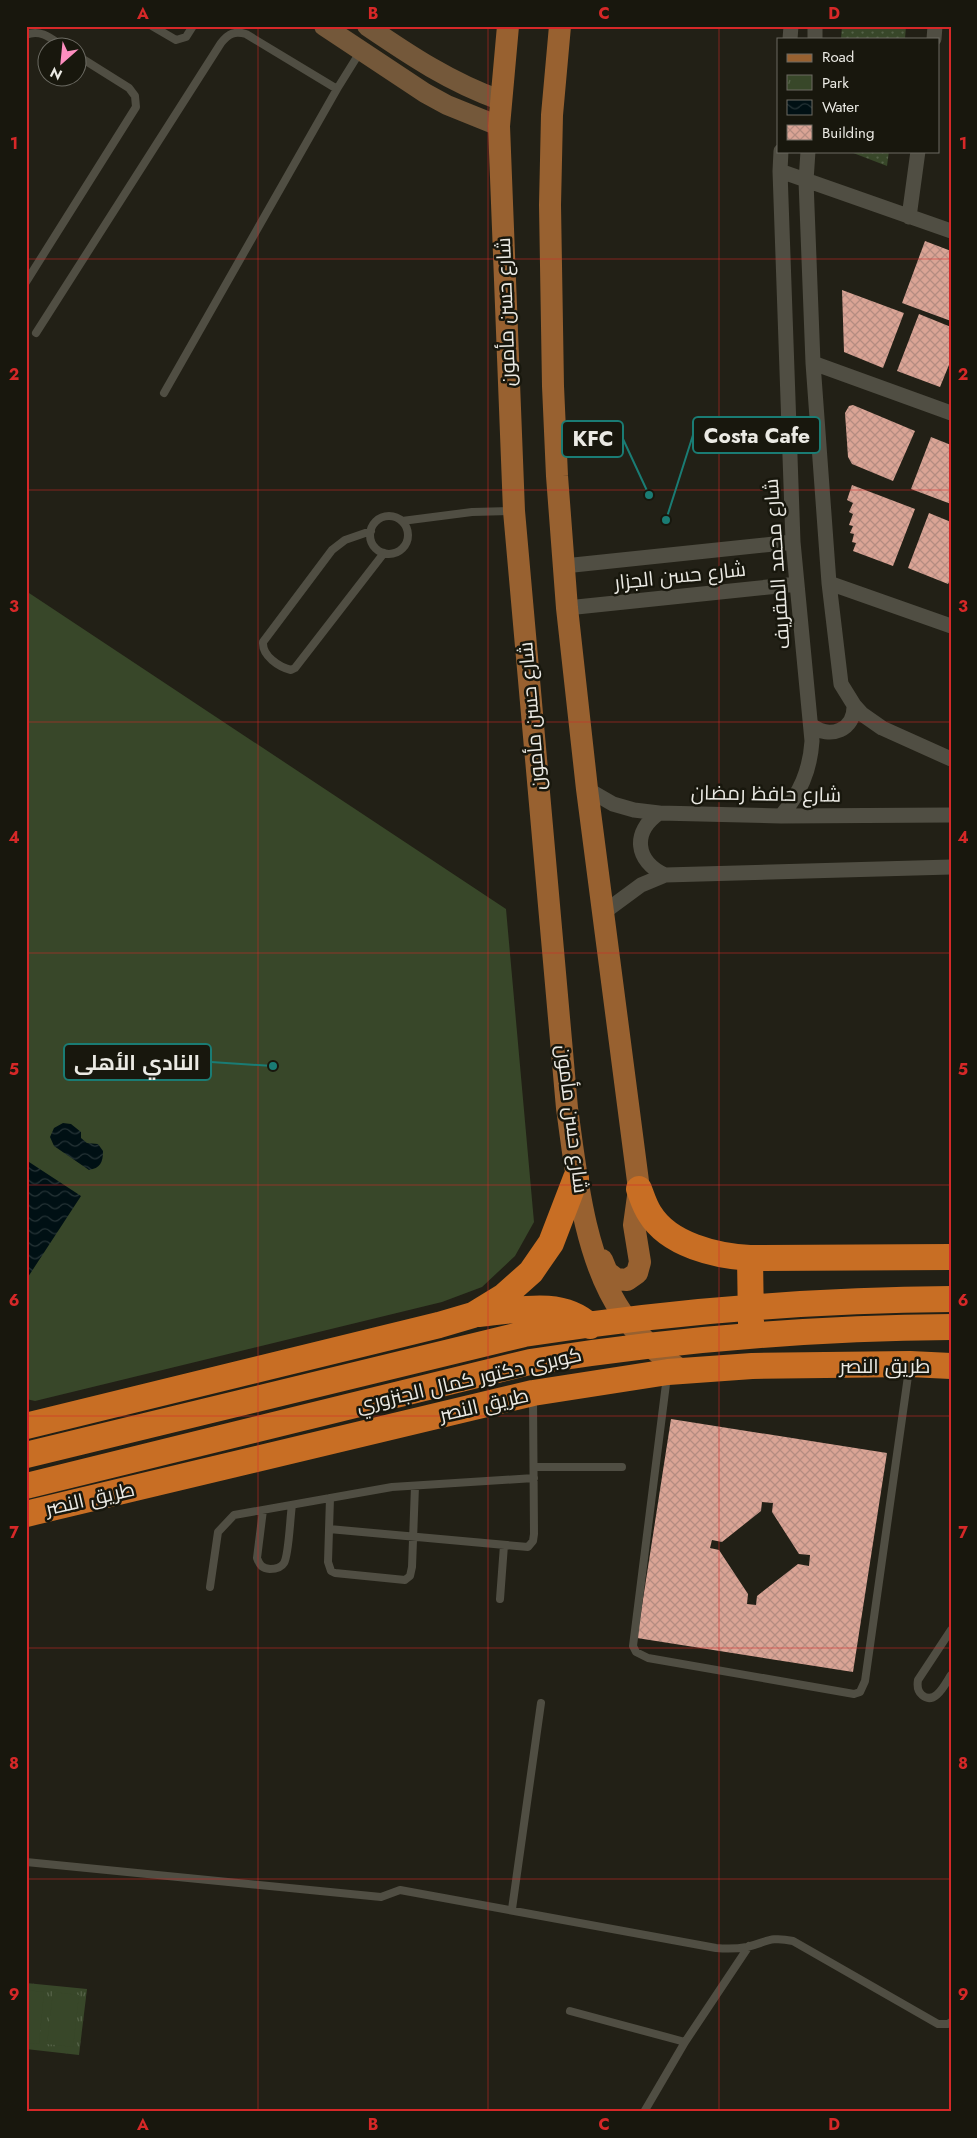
<svg xmlns="http://www.w3.org/2000/svg" width="977" height="2138" font-family="Jost,Cairo,sans-serif">
  <defs>
    <pattern id="grass-dots" width="8" height="8" patternUnits="userSpaceOnUse" patternTransform="scale(1.25)"><rect width="8" height="8" fill="#384729"/><path d="M2 2h.1M6 6h.1" fill="none" stroke="#556248" stroke-width="1.8" stroke-linecap="round"/></pattern>
    <pattern id="park-tufts" width="24" height="20" patternUnits="userSpaceOnUse" patternTransform="scale(1.25)"><rect width="24" height="20" fill="#384729"/><path d="M3 7l-1-3M5 7V3M7 7l1-3M15 17l-1-3M17 17v-4M19 17l1-3" fill="none" stroke="#556248"/></pattern>
    <pattern id="water-waves" width="16" height="10" patternUnits="userSpaceOnUse" patternTransform="scale(1.25)"><rect width="16" height="10" fill="#001014"/><path d="M0 5q4-4 8 0t8 0" fill="none" stroke="#253336"/></pattern>
    <pattern id="building-cross-hatch" width="8" height="8" patternUnits="userSpaceOnUse" patternTransform="scale(1.25)"><rect width="8" height="8" fill="#daa495"/><path d="M0 0l8 8M0 8l8-8" fill="none" stroke="#b58c81"/></pattern>
  </defs>
  <rect width="100%" height="100%" fill="#222016"/>
  <path fill="url(#grass-dots)" d="M842,26H906L905,39H841Z
    M848,151H889L887,166Z"/>
  <path fill="url(#park-tufts)" d="M26,1983L87,1989L79,2055L26,2049Z"/>
  <path fill="#384729" d="M26,591L506,909L534,1222L515,1256L482,1287L442,1302L35,1401L26,1399Z
    M26,1990L44,1992L39,2044L26,2043Z
    M53,1992L79,1995L73,2047L47,2044Z"/>
  <path fill="url(#water-waves)" d="M63,1123L71,1124L81,1132V1138L87,1143L98,1144L103,1151C103,1163 100,1168 89,1170L54,1146L50,1137L54,1128Z
    M26,1160L81,1196L28,1277L26,1275Z"/>
  <path fill="url(#building-cross-hatch)" fill-rule="evenodd" d="M925,241L951,251V321L902,303Z
    M842,290L904,313L883,368L844,352Z
    M919,314L951,327V360L940,387L897,371Z
    M853,405L915,431L893,481L852,464L848,457L845,413L849,406Z
    M931,437L951,445V504L911,489Z
    M852,485L915,509L893,566L853,551L856,543L852,542L854,534L850,533L853,526L849,525L853,514L849,512L853,503L847,500Z
    M929,513L951,522V578L948,584L908,568Z
    M671,1419L887,1453L853,1672L637,1638ZM762,1502L773,1503L772,1512L799,1554L810,1555L809,1566L798,1564L757,1596L756,1605L747,1604L748,1594L719,1550L710,1548L712,1540L722,1542L761,1511Z"/>
  <g fill="none" stroke-linecap="round" stroke-linejoin="round">
    <path stroke="#504e43" stroke-width="8" d="M152,26L176,40L186,37L193,26
      M26,35C41,28 53,40 65,48
      M26,282L136,107L135,96L129,88L78,56
      M36,333L221,43C229,33 235,31 246,34L337,89
      M164,393L337,89L360,52
      M370 535a19 19 0 1 1 38 0a19 19 0 1 1-38 0Z
      M402,521L472,512L512,511
      M371,531L345,540L332,550L263,642C262,656 279,667 291,670L295,668L384,553
      M667,1376L633,1646L636,1652L648,1658L854,1694L860,1692L865,1681L909,1369
      M534,1467H622
      M330,1498L328,1562L331,1571L335,1573L405,1580L410,1576L412,1567L415,1486
      M263,1510L257,1558C260,1566 262,1568 270,1569C276,1569 281,1568 284,1563C289,1555 290,1517 292,1505
      M329,1529L528,1547L533,1541L534,1534L533,1398
      M210,1587L218,1532L234,1515L392,1487L534,1478
      M500,1599L504,1545
      M951,1630L918,1680C917,1686 917,1691 922,1695C935,1706 945,1684 951,1675
      M26,1862L381,1897L400,1890L716,1948C727,1949 736,1949 747,1947C767,1942 770,1936 793,1941L938,2024H948L951,2022
      M512,1909L541,1703
      M570,2011L685,2042
      M644,2112L685,2042L749,1946"/>
    <path stroke="#504e43" stroke-width="15" d="M790,39L791,26
      M815,39V26
      M934,39L935,26
      M808,151L806,181L813,363L829,583L841,684L854,705L862,714L882,728L951,759
      M780,171L951,231
      M909,217L918,151
      M813,363L951,413
      M564,566L793,542
      M829,583L951,626
      M567,608L797,584
      M811,725C830,740 855,730 854,705
      M587,789L613,804L634,810L659,813L781,816L951,815
      M659,813C632,832 635,861 665,875
      M781,816C800,793 810,771 812,741L793,542L780,171L781,151
      M603,913L641,885L665,875L951,867"/>
    <path stroke="#74583a" stroke-width="20" d="M324,26L425,93L447,105L499,126
      M367,26C411,56 450,82 500,100"/>
    <path stroke="#986130" stroke-width="22" d="M508,26L499,126L514,511L567,1108C576,1173 584,1258 622,1313C638,1337 659,1355 682,1371
      M560,26L552,115L550,205L553,386L557,476L567,608L587,789L639,1189L634,1225L640,1262L637,1273L627,1280L616,1279L607,1272L602,1260"/>
    <path stroke="#c86e24" stroke-width="26" d="M639,1189C642,1197 645,1207 650,1214C669,1245 716,1256 750,1258L951,1257
      M750,1258L751,1324
      M479,1314C515,1311 561,1298 590,1326
      M26,1426L439,1325L473,1315L504,1296L531,1272L551,1243L576,1178
      M26,1455L524,1334C666,1312 807,1300 951,1299
      M26,1486L530,1362C670,1340 809,1328 951,1327
      M26,1514L533,1393L668,1372L752,1366L910,1364L951,1366"/>
  </g>
  <path fill="none" stroke="#d62828" stroke-width="1" stroke-opacity="0.55" d="M258,26V2112M488,26V2112M719,26V2112M26,259H951M26,490H951M26,722H951M26,953H951M26,1185H951M26,1416H951M26,1648H951M26,1879H951"/>
  <g text-anchor="middle" dominant-baseline="central" stroke-width="5" stroke-linejoin="round" paint-order="stroke">
    <g font-size="20" fill="#ebeae4" stroke="#18170d">
      <text transform="translate(506 312) rotate(-92)">شارع حسن مأمون</text>
      <text transform="translate(777 564) rotate(-94)">شارع محمد المقريف</text>
      <text transform="translate(680 576) rotate(-6)">شارع حسن الجزار</text>
      <text transform="translate(532 716) rotate(-95)">شارع حسن مأمون</text>
      <text transform="translate(766 794) rotate(1)">شارع حافظ رمضان</text>
      <text transform="translate(572 1119) rotate(83)">شارع حسن مأمون</text>
      <text x="885" y="1366">طريق النصر</text>
      <text transform="translate(469 1380) rotate(-13)">كوبرى دكتور كمال الجنزوري</text>
      <text transform="translate(484 1405) rotate(-13)">طريق النصر</text>
      <text transform="translate(90 1499) rotate(-13)">طريق النصر</text>
    </g>
  </g>
  <path fill="none" stroke="#1a7c74" stroke-width="2" d="M666 520L693 435M649 495L623 439M273 1066L211 1062"/>
  <g fill="#1a7c74" stroke="#18170d" stroke-width="2">
    <circle cx="666" cy="520" r="5"/>
    <circle cx="649" cy="495" r="5"/>
    <circle cx="273" cy="1066" r="5"/>
  </g>
  <g fill="#18170d" stroke="#1a7c74" stroke-width="2">
    <rect x="693" y="417" width="127" height="36" rx="5"/>
    <rect x="562" y="421" width="61" height="36" rx="5"/>
    <rect x="64" y="1044" width="147" height="36" rx="5"/>
  </g>
  <g font-size="21" text-anchor="middle" font-weight="bold" fill="#ebeae4">
    <text x="757" y="443">Costa Cafe</text>
    <text x="593" y="446">KFC</text>
    <text x="137" y="1070">النادي الأهلى</text>
  </g>
  <rect width="977" height="2138" fill="none" stroke="#18170d" stroke-width="55"/>
  <rect x="777" y="38" width="162" height="115" fill="#18170d" stroke="#6c6b63"/>
  <rect x="787" y="54" width="25" height="8" fill="#986130" stroke="#6c6b63"/>
  <text x="822" y="62" font-size="15" fill="#ebeae4">Road</text>
  <rect x="787" y="75" width="25" height="15" fill="url(#park-tufts)" stroke="#6c6b63"/>
  <text x="822" y="88" font-size="15" fill="#ebeae4">Park</text>
  <rect x="787" y="100" width="25" height="15" fill="url(#water-waves)" stroke="#6c6b63"/>
  <text x="822" y="112" font-size="15" fill="#ebeae4">Water</text>
  <rect x="787" y="125" width="25" height="15" fill="url(#building-cross-hatch)" stroke="#6c6b63"/>
  <text x="822" y="138" font-size="15" fill="#ebeae4">Building</text>
  <g transform="translate(62 62) rotate(207)"><circle r="24" fill="#18170d" stroke="#6c6b63"/>
  <path d="M0-4L9 19L0 12L-9 19Z" fill="#fd8ebf"/>
  <text y="-8" font-size="14" font-weight="bold" text-anchor="middle" fill="#ebeae4">N</text>
  </g>
  <rect x="28" y="28" width="922" height="2082" fill="none" stroke="#d62828" stroke-width="2"/>
  <g font-size="16" text-anchor="middle" font-weight="bold" fill="#d62828">
    <text x="143" y="19">A</text>
    <text x="373" y="19">B</text>
    <text x="604" y="19">C</text>
    <text x="834" y="19">D</text>
    <text x="14" y="149">1</text>
    <text x="963" y="149">1</text>
    <text x="14" y="380">2</text>
    <text x="963" y="380">2</text>
    <text x="14" y="612">3</text>
    <text x="963" y="612">3</text>
    <text x="14" y="843">4</text>
    <text x="963" y="843">4</text>
    <text x="14" y="1075">5</text>
    <text x="963" y="1075">5</text>
    <text x="14" y="1306">6</text>
    <text x="963" y="1306">6</text>
    <text x="14" y="1538">7</text>
    <text x="963" y="1538">7</text>
    <text x="14" y="1769">8</text>
    <text x="963" y="1769">8</text>
    <text x="14" y="2000">9</text>
    <text x="963" y="2000">9</text>
    <text x="143" y="2130">A</text>
    <text x="373" y="2130">B</text>
    <text x="604" y="2130">C</text>
    <text x="834" y="2130">D</text>
  </g>
</svg>
